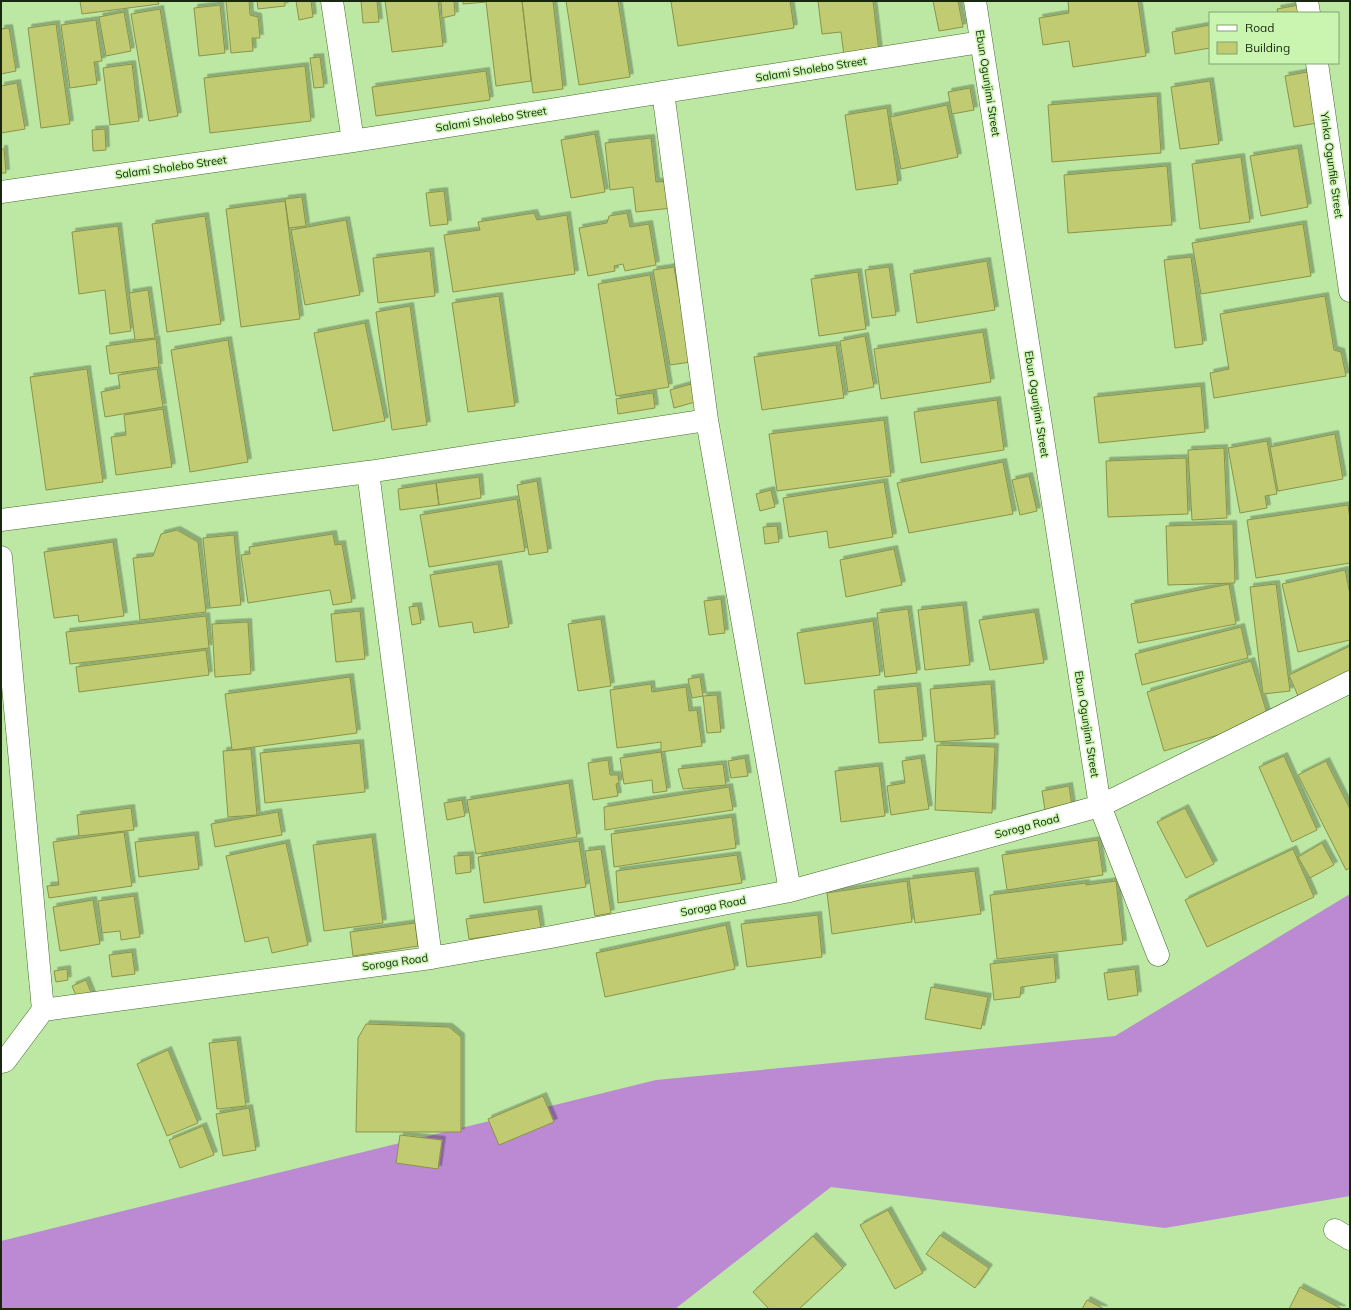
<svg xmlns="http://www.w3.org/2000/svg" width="1351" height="1310" font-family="Mulish,sans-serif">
  <defs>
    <filter id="shadow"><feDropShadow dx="3.5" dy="-3.5" stdDeviation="0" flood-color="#0004"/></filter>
  </defs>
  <rect width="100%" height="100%" fill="#bce8a3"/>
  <path fill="#bb8ad3" d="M1350,894V1196L1165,1228L831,1187L675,1309H1V1241L656,1080L1115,1036Z"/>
  <path fill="#c1cb71" stroke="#8b9347" filter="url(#shadow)" d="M80,1H158L159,4L82,14Z
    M226,1H249L250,15L258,17L260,38H252L253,51L231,53Z
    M257,1H285V6L258,9Z
    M296,1H311L313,17L299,20Z
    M361,1H377L379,22L363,23Z
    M385,1H438L443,46L392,52Z
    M441,1H454L455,15L442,18Z
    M463,1H522L531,81L496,86L486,2L463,4Z
    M522,1H553L563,89L533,93Z
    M566,1H618L630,77L579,85Z
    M676,1H790L794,28L678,46L671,2Z
    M818,1H873L879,52L844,56L841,32L822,34Z
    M933,1H958L963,27L939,31Z
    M1068,1H1138L1146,56L1073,67L1069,41L1043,45L1039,18L1069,13Z
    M220,5L225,53L199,56L194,8Z
    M1299,5L1300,13H1278L1277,9Z
    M160,9L178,116L149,121L131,14Z
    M124,12L131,51L106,56L99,17Z
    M96,20L102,61L94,62L97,84L70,88L61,25Z
    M56,24L70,124L41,128L28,28Z
    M1210,25V48L1175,54L1172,32Z
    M9,28L16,71L1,74V29Z
    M320,57L324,87L314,88L310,58Z
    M132,64L139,121L110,125L103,68Z
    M305,66L311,121L210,133L204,78Z
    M486,71L490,100L376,116L372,87Z
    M1307,72L1317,123L1294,127L1285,76Z
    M1210,81L1219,144L1180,149L1171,87Z
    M17,83L25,129L1,133V86Z
    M970,88L974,110L952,114L948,92Z
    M1157,96L1161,153L1052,162L1048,105Z
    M947,105L958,157L901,169L890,117Z
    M887,108L898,184L856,190L845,115Z
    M105,129L106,150L93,151L92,130Z
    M595,134L605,192L571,198L561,140Z
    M651,138L656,182L669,181L672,208L636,212L633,187L610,190L605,143Z
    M1298,148L1308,207L1261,216L1250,156Z
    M1,149H4L6,173H1Z
    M1241,157L1250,222L1200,229L1192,164Z
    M1167,166L1172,225L1068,233L1064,175Z
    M444,191L448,224L430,226L426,193Z
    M302,197L306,226L289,228L285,199Z
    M285,201L300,319L241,327L226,209Z
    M534,213L537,220L567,215L575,274L453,292L444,235L480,230L478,222Z
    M627,213L630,227L649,224L656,265L625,271L623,264L614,266L615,271L588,276L579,228L607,223L609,216Z
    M205,216L221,324L167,332L152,224Z
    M346,220L360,295L305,305L291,230Z
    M1303,224L1311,276L1201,294L1192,243Z
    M118,226L131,331L110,334L105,290L79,294L72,232Z
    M430,251L435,296L378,303L373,258Z
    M1191,257L1203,344L1175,348L1164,260Z
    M987,261L995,310L917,323L910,274Z
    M674,267L691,362L670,365L653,270Z
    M889,267L896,315L872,318L865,270Z
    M858,272L866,329L819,336L811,279Z
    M650,275L669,387L616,396L598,284Z
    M148,290L155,338L135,340L129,293Z
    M499,296L515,406L468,412L452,303Z
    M1325,296L1334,350L1341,352L1346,376L1214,398L1210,373L1229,369L1220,314Z
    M410,306L427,425L392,430L376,312Z
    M365,323L385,421L333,431L314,333Z
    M983,332L991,382L881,399L874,349Z
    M865,336L874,387L848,392L840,341Z
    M156,339L159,367L110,374L106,346Z
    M228,340L248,462L190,472L171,350Z
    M836,345L844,398L762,410L754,357Z
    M87,369L103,482L46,490L30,377Z
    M157,369L163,407L105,417L101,392L120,388L118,375Z
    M691,384L695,402L674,408L670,390Z
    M1201,386L1205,432L1099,443L1094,397Z
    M653,393L655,408L618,414L616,399Z
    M997,400L1004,450L921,463L914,412Z
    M163,409L172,467L116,475L111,437L126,435L124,415Z
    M884,420L891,476L777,491L769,434Z
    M1335,434L1343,479L1278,491L1270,447Z
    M1267,441L1277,494L1265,496L1267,508L1240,513L1228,448Z
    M1224,448L1227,518L1192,520L1188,450Z
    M1186,458L1188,514L1108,517L1106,461Z
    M1003,462L1013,514L909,533L897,483Z
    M1029,476L1037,511L1020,515L1012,480Z
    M479,477L481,498L439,505L436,483Z
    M537,481L548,552L529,555L517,485Z
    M884,482L893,537L829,548L827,531L789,537L783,498Z
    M436,483L439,505L400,510L398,489Z
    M771,490L775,507L760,511L756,494Z
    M517,499L525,551L429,567L420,515Z
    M1348,505L1350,519V563L1256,578L1247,520Z
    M1233,524L1235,583L1168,585L1166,526Z
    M777,526L779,542L765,544L763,527Z
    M177,530L198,542L206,612L140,620L133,558L153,556L161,534Z
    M333,534L335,545L342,544L352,602L333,605L330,590L248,603L241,555L250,554L249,547Z
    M234,535L241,605L210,608L203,538Z
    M113,542L124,616L79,622L78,615L54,618L44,552Z
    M894,549L902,585L846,597L840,560Z
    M498,564L509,627L474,633L472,622L439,627L430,575Z
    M1345,570L1350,594V640L1298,652L1282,584Z
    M1229,584L1236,624L1138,643L1131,604Z
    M1276,584L1290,691L1263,694L1250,587Z
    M721,599L725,633L709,635L704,601Z
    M963,605L970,665L925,670L918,610Z
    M418,606L421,623L412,625L409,607Z
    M908,609L917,673L885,677L877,613Z
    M360,611L365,659L336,662L331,614Z
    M1035,612L1044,663L990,670L979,620Z
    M206,616L209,648L70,664L66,632Z
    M601,619L611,686L578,691L568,624Z
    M873,621L880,675L805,684L797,633Z
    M248,622L251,674L215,677L212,624Z
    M1241,627L1248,658L1142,685L1135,654Z
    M1350,646V671L1298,696L1289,675Z
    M206,650L209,675L79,692L76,667Z
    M1251,661L1269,720L1164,751L1147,692Z
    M350,677L357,733L232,750L225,694Z
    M700,677L703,696L692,698L688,679Z
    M651,684L652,692L686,687L689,711L697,710L702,746L661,752V742L617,748L610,690Z
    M991,684L995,738L935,742L930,689Z
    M917,686L923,740L879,743L874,690Z
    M717,695L721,732L707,733L703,696Z
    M360,743L365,792L265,803L260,753Z
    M937,745L995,747L992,813L935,810Z
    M251,749L257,815L228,817L223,751Z
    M661,752L667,791L653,793L652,780L624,784L620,758Z
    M1284,756L1317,830L1292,842L1259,767Z
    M745,758L748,776L731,778L728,761Z
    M921,758L929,809L891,815L887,786L905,783L902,761Z
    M608,760L610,775H618L619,783L616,784L618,796L593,800L588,763Z
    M1326,761L1350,809V868L1346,870L1298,775Z
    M723,764L726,785L683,789L678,769Z
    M879,766L885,816L841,822L835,771Z
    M569,783L577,837L476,854L467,800Z
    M1069,786L1072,806L1045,810L1042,791Z
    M729,787L733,810L605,830L604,807Z
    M462,800L465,816L447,820L444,803Z
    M131,808L134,830L79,836L77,815Z
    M1185,808L1214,864L1186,878L1157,822Z
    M278,812L282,835L215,847L211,824Z
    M732,817L736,848L614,867L611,834Z
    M124,832L132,886L49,898L47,886L59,885L53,842Z
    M195,835L199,869L139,877L135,842Z
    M372,837L383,923L324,931L313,845Z
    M1098,840L1103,875L1007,890L1002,855Z
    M579,841L586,887L484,903L478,857Z
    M286,843L308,945L272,953L268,937L245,942L226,856Z
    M1322,843L1334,865L1310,878L1298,857Z
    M601,849L611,913L595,916L585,851Z
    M1293,849L1314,897L1207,947L1185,900Z
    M470,855L471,872L456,874L454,856Z
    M737,855L742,883L618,903L616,871Z
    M975,871L981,914L915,923L909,879Z
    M907,881L912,922L832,934L827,893Z
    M1116,881L1123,944L997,959L990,895L1086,883V885Z
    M134,896L140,937L121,940L120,931L102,933L98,901Z
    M93,900L100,944L60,951L53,907Z
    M538,909L541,929L469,939L466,919Z
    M818,915L822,957L747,967L741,924Z
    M415,923L418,946L353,956L350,932Z
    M726,925L735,969L605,997L596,953Z
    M132,952L135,974L112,977L109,955Z
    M1054,957L1056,982L1021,987L1020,997L994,1000L990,964Z
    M67,969L68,980L56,982L54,971Z
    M1135,969L1138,995L1108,1000L1104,973Z
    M86,980L92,995L78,1000L72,986Z
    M931,987L988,997L981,1029L925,1019Z
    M366,1024L449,1027L461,1037V1132H356L358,1038Z
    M237,1040L246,1106L217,1109L209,1043Z
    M168,1050L198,1123L167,1136L137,1064Z
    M543,1096L554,1122L499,1145L488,1119Z
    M249,1108L256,1150L223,1156L216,1114Z
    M203,1126L214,1155L180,1168L169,1140Z
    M400,1135L442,1140L438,1169L396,1163Z
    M888,1210L923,1273L895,1289L860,1225Z
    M940,1235L989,1268L975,1288L926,1254Z
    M813,1236L843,1268L799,1309H769L753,1292Z
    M1300,1287L1342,1309H1289Z
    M1087,1300L1104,1309H1082Z"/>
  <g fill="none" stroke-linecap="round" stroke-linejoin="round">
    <g stroke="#456b2c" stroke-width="23">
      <path id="minor" d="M332,1L353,141
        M975,1L1100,806L1158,955
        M1307,1L1309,13
        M1317,63L1350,291
        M663,92L707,420L790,891
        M1,192L353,141L981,42
        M368,472L431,958
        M1,520L368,472L707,420
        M1,557L43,1010L5,1061L1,1062
        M43,1010L431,958L551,937L790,891L1100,806L1350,682
        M1335,1230L1350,1239"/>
    </g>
    <use href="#minor" stroke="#fff" stroke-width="22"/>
  </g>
  <g text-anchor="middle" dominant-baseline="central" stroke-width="3" stroke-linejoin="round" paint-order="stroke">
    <g font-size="11" fill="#18280e" stroke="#c9f5b0">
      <text transform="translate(811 69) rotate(-9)">Salami Sholebo Street</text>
      <text transform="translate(988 83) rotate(81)">Ebun Ogunjimi Street</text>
      <text transform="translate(491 119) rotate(-9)">Salami Sholebo Street</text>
      <text transform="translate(1332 165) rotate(82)">Yinka Ogunfile Street</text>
      <text transform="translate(171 167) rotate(-8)">Salami Sholebo Street</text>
      <text transform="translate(1037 404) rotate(81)">Ebun Ogunjimi Street</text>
      <text transform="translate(1087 724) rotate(81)">Ebun Ogunjimi Street</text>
      <text transform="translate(1027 826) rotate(-15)">Soroga Road</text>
      <text transform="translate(713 906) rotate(-11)">Soroga Road</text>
      <text transform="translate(395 962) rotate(-8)">Soroga Road</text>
    </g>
  </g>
  <rect width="1351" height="1310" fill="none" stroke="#18280e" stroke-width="4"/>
  <rect x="1209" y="12" width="130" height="52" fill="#c9f5b0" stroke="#82a36f"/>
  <rect x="1217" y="25" width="20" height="6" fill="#ffffff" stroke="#82a36f"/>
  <text x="1245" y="32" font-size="12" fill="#18280e">Road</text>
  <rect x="1217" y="42" width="20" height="12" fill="#c1cb71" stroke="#82a36f"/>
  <text x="1245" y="52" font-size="12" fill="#18280e">Building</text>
</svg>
